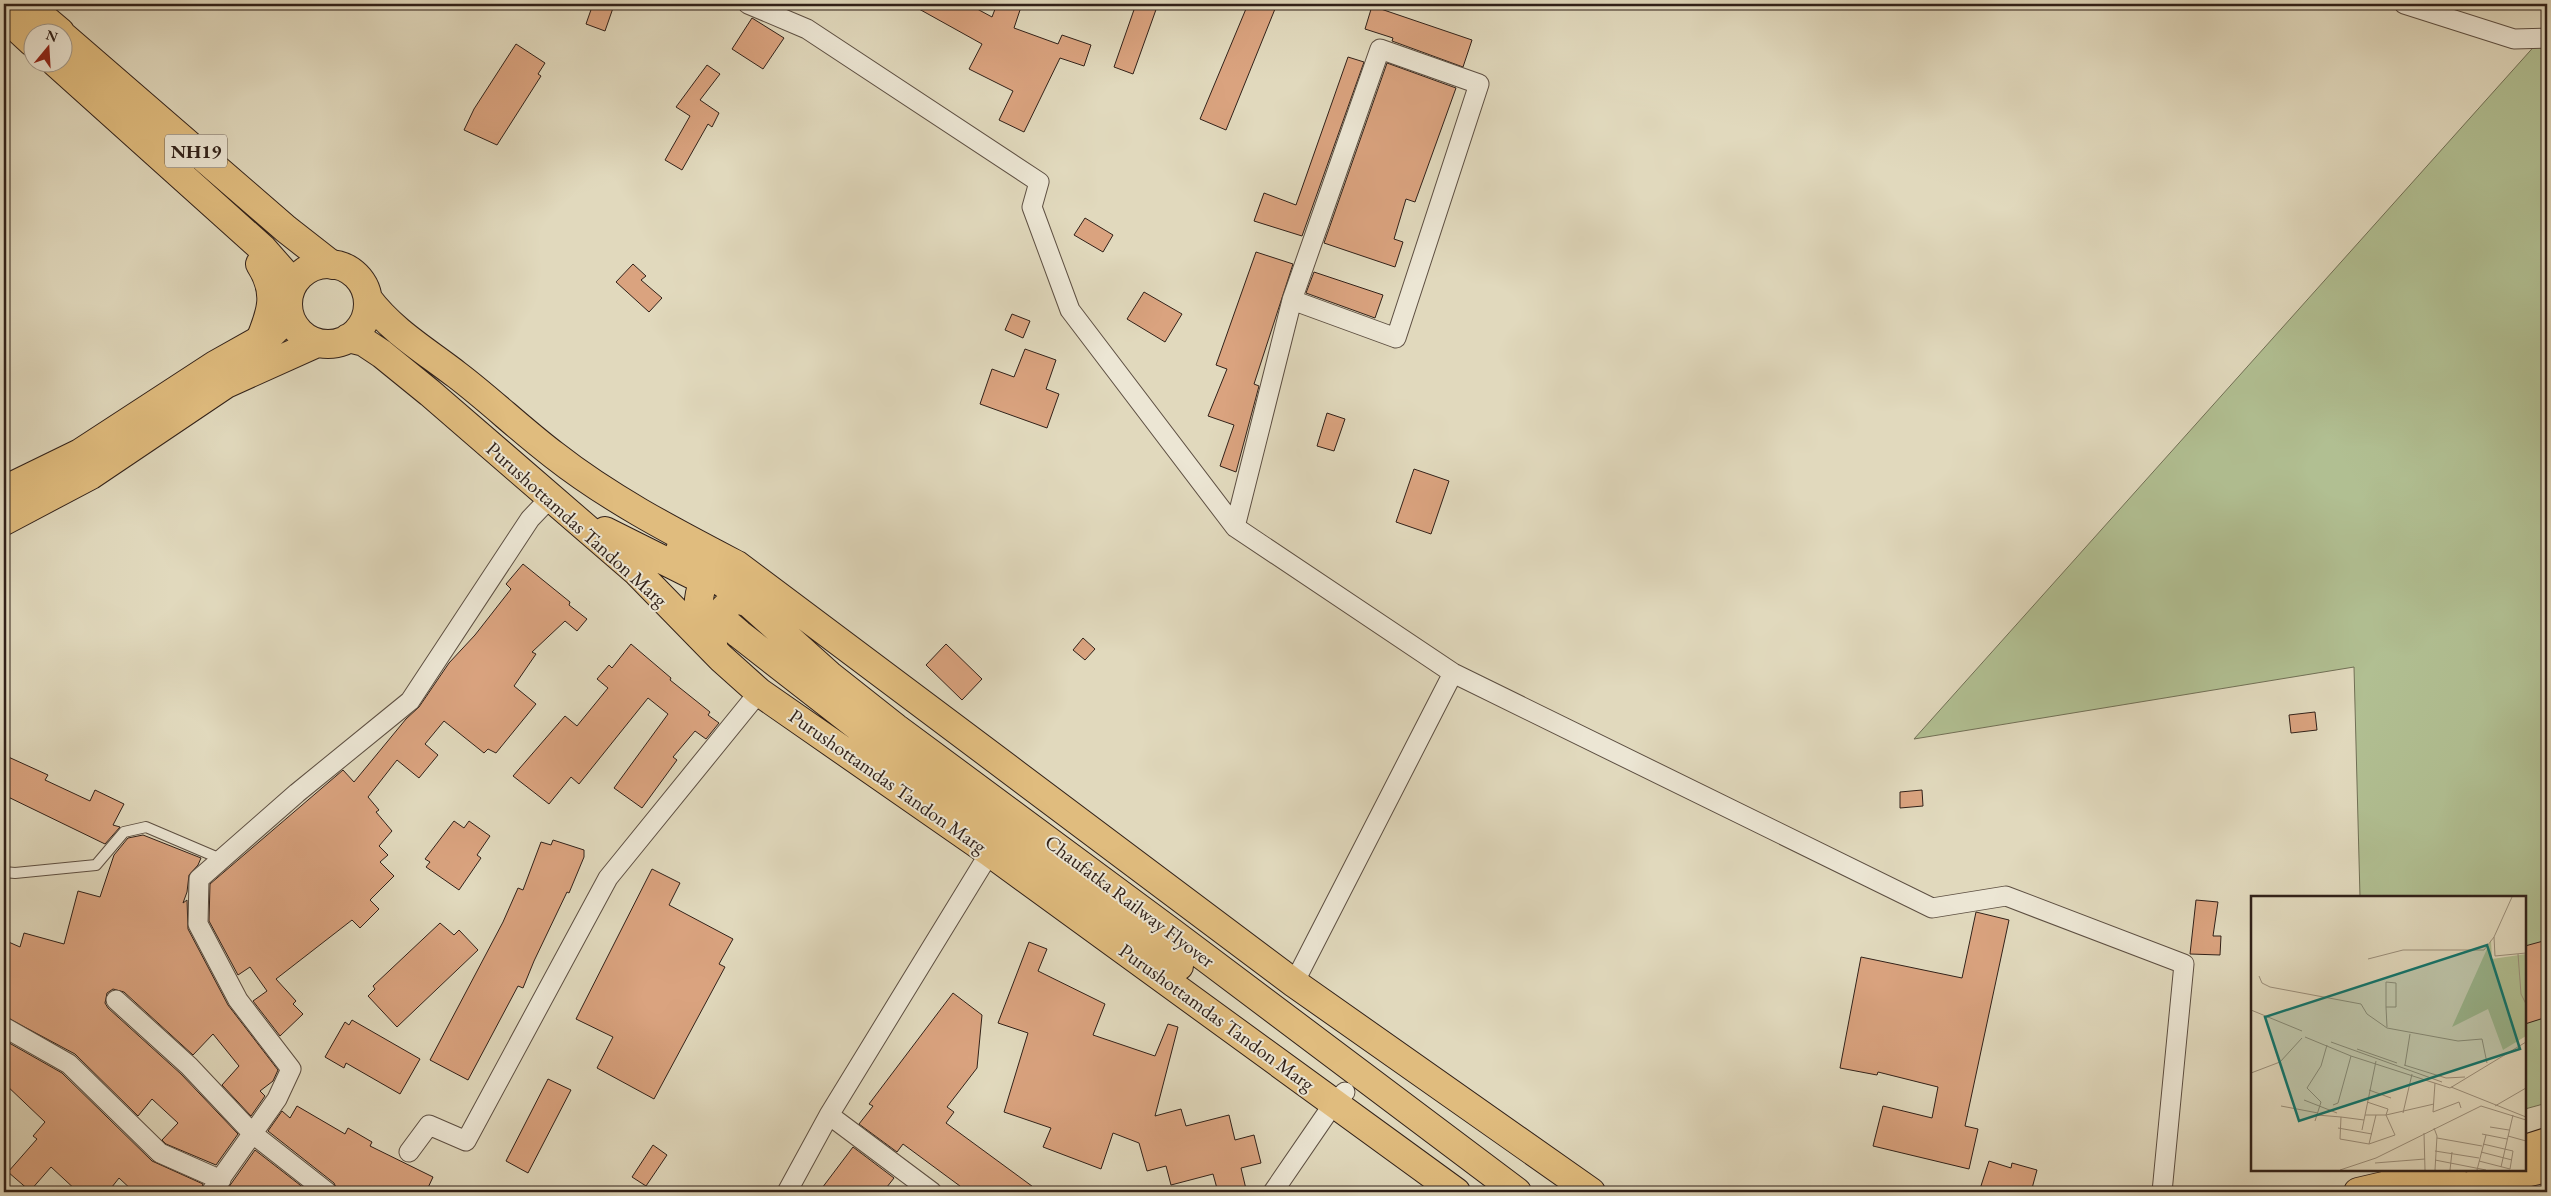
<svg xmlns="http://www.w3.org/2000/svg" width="2551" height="1196" font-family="'EB Garamond',serif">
  <rect width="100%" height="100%" fill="#e1d9bd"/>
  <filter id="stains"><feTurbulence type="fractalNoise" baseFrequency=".004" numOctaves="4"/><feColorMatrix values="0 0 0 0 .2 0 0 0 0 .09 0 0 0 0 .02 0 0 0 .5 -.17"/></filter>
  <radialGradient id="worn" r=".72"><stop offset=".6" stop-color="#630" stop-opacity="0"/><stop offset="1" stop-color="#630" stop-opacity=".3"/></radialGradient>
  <path fill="#b1bf92" stroke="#717056" d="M2547,32V1103L2525,1109V897H2360L2354,667L1914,739Z"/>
  <path fill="#daa37f" stroke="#312119" d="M593,4H602L613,8L605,31L586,24Z
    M910,4H968L992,17L997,4H1022L1014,28L1058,44L1062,35L1091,45L1084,66L1060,58L1024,132L999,120L1013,91L969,69L982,44Z
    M1136,4H1158L1133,74L1114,67Z
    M1248,4H1277L1226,130L1200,119Z
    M1372,6L1472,40L1463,67L1392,41L1393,38L1365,29Z
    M752,18L784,38L763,69L732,49Z
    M516,44L545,63L538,74L541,76L497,145L464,130L474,109Z
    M1348,57L1364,62L1302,236L1254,221L1264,193L1296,205Z
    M1387,63L1456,88L1415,202L1406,199L1394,239L1403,242L1395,267L1324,243Z
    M707,65L720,74L700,100L719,113L712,127L708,124L682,170L665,160L690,116L676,107Z
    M1085,218L1113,235L1103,252L1074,235Z
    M1256,252L1293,264L1254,384L1259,386L1236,472L1220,466L1234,425L1208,416L1227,369L1216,365Z
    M633,264L646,276L641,280L662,298L649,312L616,282Z
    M1314,272L1383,295L1375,318L1306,293Z
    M1144,292L1182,314L1165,342L1127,319Z
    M1012,314L1030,321L1023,338L1005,330Z
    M1025,349L1056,360L1046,389L1059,394L1047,428L980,404L992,369L1014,377Z
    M1327,413L1345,419L1334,451L1317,446Z
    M1414,469L1449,481L1431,534L1396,522Z
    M523,564L570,602L569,605L587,619L577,631L565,621L532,652L536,654L514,686L536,704L496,753L488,749L484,753L444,721L425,744L438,755L419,778L397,760L368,797L379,810L376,812L392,831L379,846L388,855L380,862L394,876L370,900L379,909L360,928L352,920L276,979L296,1001L293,1004L303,1014L280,1036L253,1001L267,991L250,967L238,975L209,921L210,884L343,770L354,782L406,719L419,707L449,663L475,635L511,589L506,584Z
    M1083,638L1095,649L1085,660L1073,650Z
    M631,644L671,678L670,680L710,712L708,715L719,723L706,739L695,731L673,757L677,760L642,808L614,788L668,714L648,698L579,784L571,777L549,804L513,776L565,716L577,726L608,688L597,679L609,665L612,668Z
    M946,644L982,679L962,700L926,665Z
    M2315,712L2317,730L2291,733L2289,715Z
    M4,755L48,775L45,780L90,801L95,790L124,804L113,825L120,827L105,844L4,795Z
    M1922,790L1923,806L1900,808V792Z
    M454,821L464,828L469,821L490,836L477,855L481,858L459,890L426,867L430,862L425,859Z
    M143,835L201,858L198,865L189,875L187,892L183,903L187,900L188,929L228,1005L278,1070L273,1081L260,1091L265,1096L251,1116L222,1085L239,1066L213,1034L193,1055L124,992L113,989L107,993L105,1003L108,1008L181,1074L238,1134L216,1165L166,1144L162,1140L178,1123L152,1099L138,1116L75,1054L4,1016V940L20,947L24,933L64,944L78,891L100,897L114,855L128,838Z
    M553,840L584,850V857L569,893L567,892L534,961L523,988L518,986L468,1080L430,1060L503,922L518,888L523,890L541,842L551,845Z
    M652,869L680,883L669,905L733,939L719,964L725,967L654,1099L597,1068L613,1037L576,1019Z
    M2196,900L2218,902L2213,936H2221L2220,955L2190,954Z
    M1976,912L2009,920L1965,1126L1978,1129L1969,1169L1873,1146L1883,1106L1932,1118L1938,1087L1878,1072L1877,1075L1840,1068L1861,957L1962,978Z
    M440,923L454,935L459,930L478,950L397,1027L368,996L375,989L373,986Z
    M2547,940V1017L2525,1024V946Z
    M1029,942L1047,949L1038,971L1105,1004L1093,1035L1155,1056L1168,1024L1178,1027L1155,1116L1181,1109L1186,1126L1229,1115L1235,1140L1254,1135L1261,1163L1241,1168L1246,1189L1233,1192H1218L1213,1174L1171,1185L1166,1166L1147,1171L1139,1143L1113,1133L1101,1169L1043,1147L1051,1128L1004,1112L1028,1033L998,1023Z
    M953,993L982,1015L977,1068L947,1107L954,1112L946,1123L1040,1192H968L903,1144L897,1152L859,1124L873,1106L869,1104Z
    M352,1020L420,1059L400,1094L346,1063L344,1068L325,1057L345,1022L349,1025Z
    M4,1040L62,1073L152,1161L203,1184L200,1192H134L119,1178L108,1192H78L51,1167L30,1191L8,1172L37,1139L33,1136L45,1122L4,1083Z
    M548,1079L571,1090L528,1173L506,1161Z
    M297,1106L345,1134L348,1128L372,1142L370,1146L433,1177L426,1192H338L334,1183L268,1131L282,1111L290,1118Z
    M653,1145L667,1155L646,1186L632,1177Z
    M853,1147L894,1178L883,1192H819Z
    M255,1150L309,1192L226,1191Z
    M1989,1161L2011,1168L2012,1163L2037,1170L2031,1192H1979Z"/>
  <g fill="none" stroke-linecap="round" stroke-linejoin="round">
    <g stroke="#5d4f42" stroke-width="12">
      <path id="service" d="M4,872L15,873L96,865L124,832L146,827L221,859"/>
    </g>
    <g stroke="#5d4f42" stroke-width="21">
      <path id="minor" d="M748,4L807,29L1039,182L1032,207L1070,310L1235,527L1453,673L1932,908L2006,896L2184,964L2162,1192
        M2404,4L2514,39L2547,38
        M1235,527L1292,300L1380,49L1479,84L1396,338L1292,300
        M1294,983L1453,673
        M116,1000L189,1066L253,1134L327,1192
        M4,1027L69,1064L160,1153L221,1180
        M829,1115L932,1192
        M409,1152L429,1125L466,1141L608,878L759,692
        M211,1192L277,1099L291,1069L238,1000L198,924L199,879L297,793L410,701L530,519L550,498
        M787,1192L829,1115L995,844
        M1273,1192L1334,1103L1345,1092"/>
    </g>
    <g stroke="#312119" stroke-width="30">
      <path id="primary" d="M288 304a40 40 0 1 1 80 0a40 40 0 1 1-80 0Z
        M368,299C392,331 426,351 457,375C490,400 521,430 554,455C610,499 674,532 737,565L1294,983L1591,1192
        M348,338L364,342L382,354L430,393L637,572L721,658L759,692L989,852L1456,1192
        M4,490L80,453L215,365L272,333L289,316
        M4,521L91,475L226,384L317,343
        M605,531L697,577
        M680,550L749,603L829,675L896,728L1170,931L1517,1192
        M749,603L735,598L724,609L725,622L739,634L902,761L1179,966
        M713,644C700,619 693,609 704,580L718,579
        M2525,1149L2547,1142
        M2358,1192L2452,1170
        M2444,1192L2547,1168"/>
    </g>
    <g stroke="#312119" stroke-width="30">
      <path id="trunk" d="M27,4L60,32
        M4,16L32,42
        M62,35L286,229L332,265
        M55,62L263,249L285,274L290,290
        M260,264C278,292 272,311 260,340"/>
    </g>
    <use href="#service" stroke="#ece6d4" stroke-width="10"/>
    <use href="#minor" stroke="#ece6d4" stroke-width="19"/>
    <use href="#primary" stroke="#e0bc7e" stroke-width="28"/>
    <use href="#trunk" stroke="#e0bc7e" stroke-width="28"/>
  </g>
  <g text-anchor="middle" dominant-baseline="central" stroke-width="4" stroke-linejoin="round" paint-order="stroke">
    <rect fill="#ece6d4" stroke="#695c51" stroke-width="1" x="165" y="134.5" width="62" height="33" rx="4"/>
    <g font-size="19" font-weight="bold" fill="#312119">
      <text x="196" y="151">NH19</text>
    </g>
    <g font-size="20" fill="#312119" stroke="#ece6d4">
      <text transform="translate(577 524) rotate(42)">Purushottamdas Tandon Marg</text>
      <text transform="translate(888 781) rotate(35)">Purushottamdas Tandon Marg</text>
      <text transform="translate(1130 901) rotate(37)">Chaufatka Railway Flyover</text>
      <text transform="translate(1217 1017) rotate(36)">Purushottamdas Tandon Marg</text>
    </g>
  </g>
  <g transform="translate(2251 896)">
    <rect width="275" height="275" fill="#e1d9bd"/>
    <path d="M240,44L241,63L275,58V140L252,154L237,113L201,131Z" fill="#b1bf92"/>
    <path fill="none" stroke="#9b8f7b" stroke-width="1" d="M261,1L243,41L244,60L275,57M267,58L270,98L275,108M117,63L152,54H233L243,41M8,80L11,87L19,91L110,108L116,118L136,132L207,145L231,143L236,167M135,111H145V87L135,86V111L136,131M0,114L51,135M54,141L100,160L199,192L275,146M80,146L191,186M106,153L146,167M153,169L195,182L214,181M154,169L159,138M0,177L29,166L51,142M184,187L182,216L208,206L210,212M200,191L275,221M118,194L140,202M53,204L86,217M116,206L137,213L135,219L183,208M82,209L87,207L100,160M30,210L67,217M244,210L275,192M152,217L161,178M66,219L90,221M114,219H135L144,239L118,248M113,224L90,221L89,243L118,248L125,219M64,225L70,206L56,192L70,170L76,149M239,231L258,234M87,232L121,238M183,232L186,240L184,274M111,234L125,165M173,237L174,274M231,238L256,243M257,240L275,245M186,242L231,250M184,255L228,262M230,256L261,264M184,264L235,274M228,265L259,273L262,255L232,248M124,267L174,263M250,271L262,219M89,274L125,262L230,210L275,224M199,274L201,256M226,274L235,239"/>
    <path fill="#0f766e" fill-opacity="0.15" stroke="#0f766e" stroke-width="2.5" d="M236,49L269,153L48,225L14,121Z"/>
    <rect width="275" height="275" fill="none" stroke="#312119" stroke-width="2.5"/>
  </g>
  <rect width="2551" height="1196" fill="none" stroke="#e1d9bd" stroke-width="20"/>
  <rect x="5" y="5" width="2541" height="1186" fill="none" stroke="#312119" stroke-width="2.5"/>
  <rect x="10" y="10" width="2531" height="1176" fill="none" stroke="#312119"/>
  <g transform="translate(48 48) rotate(18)"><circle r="24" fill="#ece6d4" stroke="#a19789"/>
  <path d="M0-4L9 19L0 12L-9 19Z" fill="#8f2418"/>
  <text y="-8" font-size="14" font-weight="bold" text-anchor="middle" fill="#312119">N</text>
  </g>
  <rect width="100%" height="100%" filter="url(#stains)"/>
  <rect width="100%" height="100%" fill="url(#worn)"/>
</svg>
